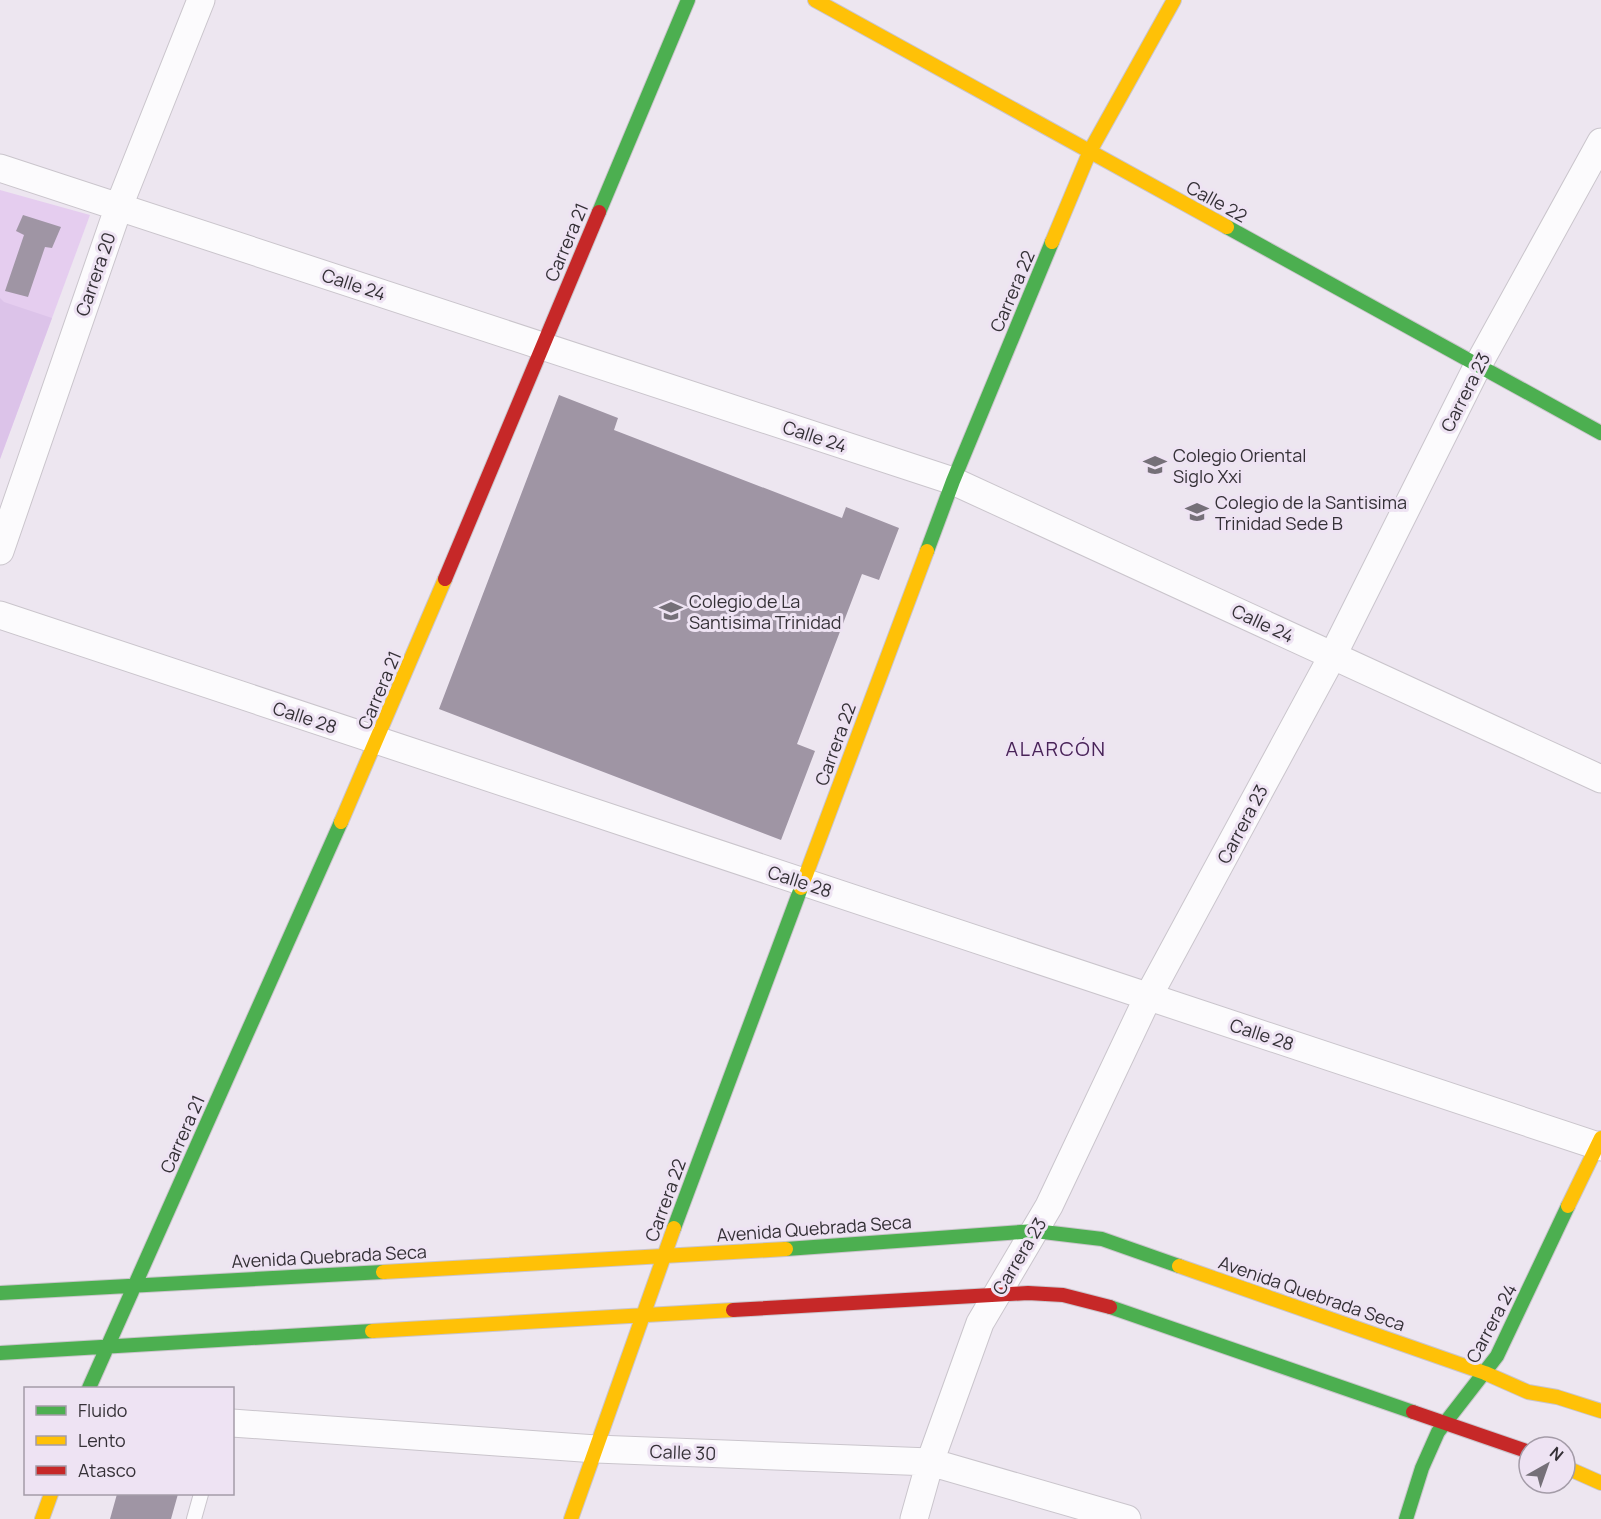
<svg xmlns="http://www.w3.org/2000/svg" width="1601" height="1519" font-family="Manrope,sans-serif">
  <rect width="100%" height="100%" fill="#ede6f0"/>
  <path fill="#e5cdef" d="M0,190L90,215L0,459Z"/>
  <path fill="#dcc3e9" d="M0,298L4,302L52,318L0,459Z"/>
  <path fill="#9f95a4" d="M23,215L61,227L52,248L45,247L28,297L5,291L24,235L16,231Z
    M559,395L618,418L614,430L842,518L846,507L899,528L879,580L862,574L797,744L815,751L781,840L439,709Z
    M117,1494H178L171,1519H110Z"/>
  <g fill="none" stroke-linecap="round" stroke-linejoin="round">
    <g stroke="#cac5cc" stroke-width="16">
      <path id="lane" d="M194,1519L201,1494"/>
    </g>
    <g stroke="#cac5cc" stroke-width="29">
      <path id="street" d="M0,168L953,481L1601,779
        M0,551L119,206L201,0
        M0,615L1601,1147
        M232,1423L596,1449L930,1462L1127,1519
        M914,1519L930,1462L980,1323L1049,1206L1148,997L1333,655L1478,365L1601,142"/>
    </g>
    <g stroke="#cac5cc" stroke-width="16">
      <path id="fast" d="M599,212L688,0
        M1227,227L1601,433
        M927,551L953,481L1052,242
        M674,1228L801,888
        M786,1249L1035,1231L1102,1239L1179,1266
        M0,1293L383,1272
        M1110,1307L1413,1412
        M0,1353L372,1331
        M89,1388L341,822
        M1406,1519L1422,1468L1438,1432L1497,1356L1568,1206"/>
    </g>
    <g stroke="#cac5cc" stroke-width="16">
      <path id="slow" d="M815,0L1227,227
        M1052,242L1090,151L1174,0
        M341,822L445,579
        M801,888L927,551
        M1568,1206L1601,1138
        M1179,1266L1485,1373L1528,1392L1557,1397L1601,1411
        M383,1272L786,1249
        M372,1331L733,1310
        M1565,1467L1601,1483
        M42,1519L51,1494
        M571,1519L674,1228"/>
    </g>
    <g stroke="#cac5cc" stroke-width="16">
      <path id="jam" d="M445,579L599,212
        M733,1310L1028,1293L1063,1295L1110,1307
        M1413,1412L1529,1452"/>
    </g>
    <use href="#lane" stroke="#fcfbfd" stroke-width="14"/>
    <use href="#street" stroke="#fcfbfd" stroke-width="27"/>
    <use href="#fast" stroke="#4caf50" stroke-width="14"/>
    <use href="#slow" stroke="#ffc107" stroke-width="14"/>
    <use href="#jam" stroke="#c62828" stroke-width="14"/>
  </g>
  <defs>
    <g id="school-bare" transform="scale(1.8)"><path d="M0-5L7-2L0 1L-7-2ZM-4 1L0 2.5L4 1V4Q0 6-4 4Z" fill="#757078" stroke="#eee3f3" stroke-width="2.5" paint-order="stroke"/></g>
  </defs>
  <g fill-rule="evenodd">
    <use href="#school-bare" x="1155" y="465"/>
    <use href="#school-bare" x="1197" y="512"/>
    <use href="#school-bare" x="671" y="611"/>
  </g>
  <g text-anchor="middle" dominant-baseline="central" stroke-width="6" stroke-linejoin="round" paint-order="stroke">
    <g font-size="18" fill="#353137" stroke="#eee3f3">
      <text transform="translate(1217 201) rotate(29)">Calle 22</text>
      <text transform="translate(566 242) rotate(-67)">Carrera 21</text>
      <text transform="translate(95 274) rotate(-71)">Carrera 20</text>
      <text transform="translate(354 284) rotate(18)">Calle 24</text>
      <text transform="translate(1012 291) rotate(-67)">Carrera 22</text>
      <text transform="translate(1465 392) rotate(-63)">Carrera 23</text>
      <text transform="translate(815 436) rotate(18)">Calle 24</text>
      <text transform="translate(1263 623) rotate(25)">Calle 24</text>
      <text transform="translate(379 690) rotate(-67)">Carrera 21</text>
      <text transform="translate(305 717) rotate(18)">Calle 28</text>
      <text transform="translate(835 744) rotate(-70)">Carrera 22</text>
      <text transform="translate(1242 824) rotate(-62)">Carrera 23</text>
      <text transform="translate(800 881) rotate(18)">Calle 28</text>
      <text transform="translate(1262 1034) rotate(18)">Calle 28</text>
      <text transform="translate(182 1134) rotate(-66)">Carrera 21</text>
      <text transform="translate(665 1200) rotate(-70)">Carrera 22</text>
      <text transform="translate(814 1228) rotate(-4)">Avenida Quebrada Seca</text>
      <text transform="translate(329 1256) rotate(-3)">Avenida Quebrada Seca</text>
      <text transform="translate(1019 1256) rotate(-59)">Carrera 23</text>
      <text transform="translate(1312 1293) rotate(19)">Avenida Quebrada Seca</text>
      <text transform="translate(1491 1323) rotate(-62)">Carrera 24</text>
      <text transform="translate(683 1452) rotate(2)">Calle 30</text>
    </g>
    <g font-size="18" fill="#353137" stroke="#eee3f3" text-anchor="start">
      <text x="1173" y="455">Colegio Oriental<tspan x="1173" dy="21">Siglo Xxi</tspan></text>
      <text x="1215" y="502">Colegio de la Santisima<tspan x="1215" dy="21">Trinidad Sede B</tspan></text>
      <text x="689" y="601">Colegio de La<tspan x="689" dy="21">Santisima Trinidad</tspan></text>
    </g>
    <g font-size="20" letter-spacing="1.5" fill="#492359" stroke="#eee3f3">
      <text x="1056" y="748">ALARCÓN</text>
    </g>
  </g>
  <rect x="24" y="1387" width="210" height="108" fill="#eee3f3" stroke="#a49ca8" stroke-width="1.5"/>
  <rect x="36" y="1406" width="30" height="9" fill="#4caf50" stroke="#a49ca8" stroke-width="1.5"/>
  <text x="78" y="1417" font-size="18" fill="#353137">Fluido</text>
  <rect x="36" y="1436" width="30" height="9" fill="#ffc107" stroke="#a49ca8" stroke-width="1.5"/>
  <text x="78" y="1447" font-size="18" fill="#353137">Lento</text>
  <rect x="36" y="1466" width="30" height="9" fill="#c62828" stroke="#a49ca8" stroke-width="1.5"/>
  <text x="78" y="1477" font-size="18" fill="#353137">Atasco</text>
  <g transform="translate(1547 1465) rotate(40)"><circle r="28" fill="#eee3f3" stroke="#a49ca8" stroke-width="1.5"/>
  <path d="M0-4.5L10 22L0 15L-10 22Z" fill="#757078"/>
  <text y="-9" font-size="16" font-weight="bold" text-anchor="middle" fill="#353137">N</text>
  </g>
</svg>
